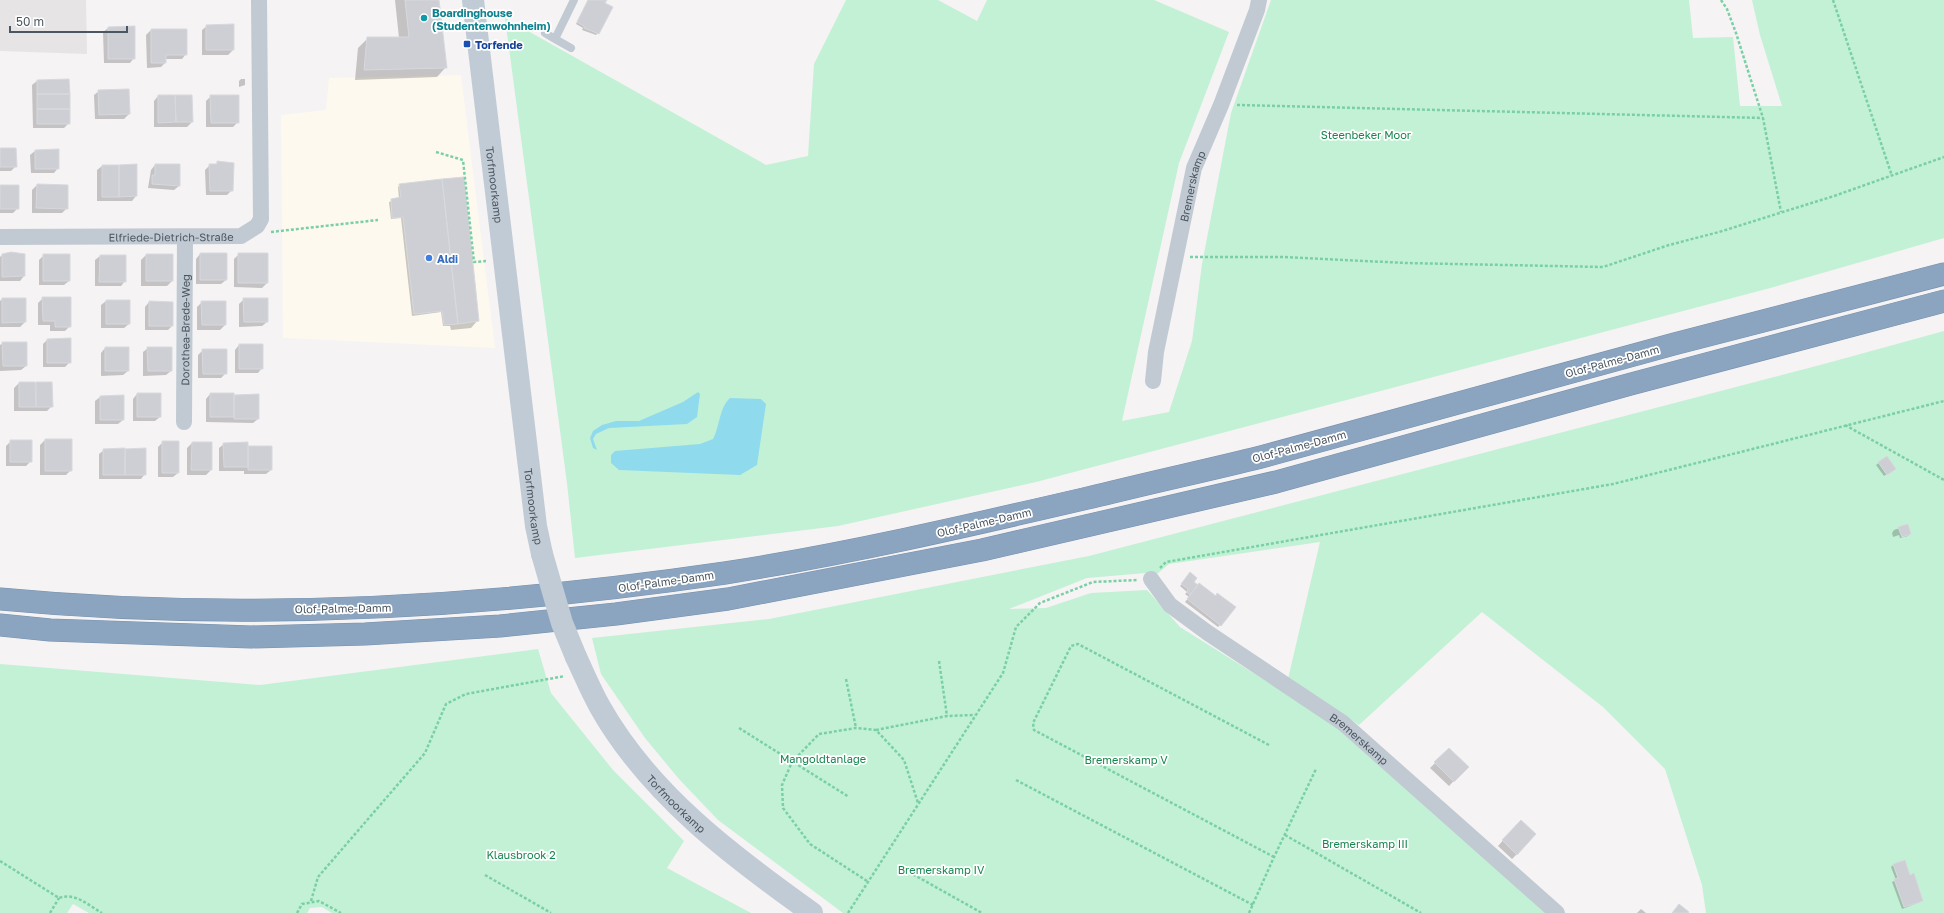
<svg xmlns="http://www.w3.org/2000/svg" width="1944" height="913" font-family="'Golos Text',sans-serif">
  <rect width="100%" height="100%" fill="#f5f3f3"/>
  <path fill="#fdf9ef" d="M461,75L495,348L283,338L281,115L326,110L329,78Z"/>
  <path fill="#e6e4e5" d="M0,0H86L87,54L0,51Z"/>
  <path fill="#c3f1d5" d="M846,0H938L977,21L987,0H1154L1229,32L1179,163L1122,421L1169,412L1192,341L1202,264L1231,113L1271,0H1689L1693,38L1733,37L1740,106H1782L1760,35L1752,0H1944V238L1774,287L1036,482L838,526L575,558L567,483L505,18L766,165L808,156L814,64Z
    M1944,331V913H1706L1702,885L1665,769L1603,707L1482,612L1359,725L1288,679L1320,542L1169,564L1151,579L1146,573L1087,578L1009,609L1046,608L1091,593L1147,590L1180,627L1347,732L1547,913H843L718,820L679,779L645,738L601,674L592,638L769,619L1089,556L1824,364Z
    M538,649L551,693L613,770L684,841L667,868L751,913H332L322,907L310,908L307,913H89L73,904L67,913H0V664L260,685Z"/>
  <path fill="#90daee" d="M698,392L700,394L697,417L687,424L609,428L596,434L593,439L597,450L593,448L590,438L593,431L602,425L616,421H639L683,402Z
    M730,398L761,399L766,404L757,465L740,475L619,470L611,463V455L615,451L700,444L713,439C720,426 719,408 730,398Z"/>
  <path fill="#0003" d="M395,0H438L446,67L437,77L355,80L358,48L368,38H399Z
    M588,0H606L598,33L596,35L582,30L583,28L576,24Z
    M233,25V50L228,55H202V30L207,26Z
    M108,28L134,58L130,63H104L103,32Z
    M151,30L186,54L182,59H165V63L161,67L147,68L146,35Z
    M241,79H245V85L239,87V81Z
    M37,81L69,123L64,128H33L32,85Z
    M99,91L129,114L124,119H95L94,95Z
    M158,96L192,122L187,127H154V101Z
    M211,96L238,122L233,127H206V101Z
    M0,149L16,166L11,171H0Z
    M35,151L58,168L54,173H31L30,155Z
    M225,162L232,190L227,195H206L205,170L210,165Z
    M155,165L179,186L174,190L148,188L151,170Z
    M102,166L136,196L132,201H97V170Z
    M37,185L67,208L62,213H32V190Z
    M400,185L478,320L471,328L451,330L450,326H443L441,312L412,316L401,218L391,219L389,202L399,199L398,187Z
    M0,186L18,208L13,213H0Z
    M200,254L226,280L221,284H196V259Z
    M239,254L267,283L262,288L234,287V259Z
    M2,255H24V276L20,281H0V257Z
    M44,255L69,281L64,285H39V260Z
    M146,255L172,281L167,286H141V260Z
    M100,256H125V281L121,286H95V260Z
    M43,298L70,326L65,331H50V325H38V303Z
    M2,299L25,322L20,327H0V301Z
    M244,299L267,322L262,326L239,327V304Z
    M106,301L129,324L124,328H101V305Z
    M149,302L172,326L168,330H145V307Z
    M202,302L225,325L220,330H197V307Z
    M47,340L70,362L65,367H43V344Z
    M3,343L26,366L21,370L0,371V345Z
    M239,345L262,368L258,373H235V350Z
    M105,348L128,371L123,375L101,376V353Z
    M148,348L171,371L166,375L143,376V352Z
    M203,350L226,373L221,378H198V355Z
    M19,383H51L52,406L47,411H14V388Z
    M137,394L160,417L155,421H133V399Z
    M210,394L233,396L258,419L253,423L206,422V399Z
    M100,397L123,420L118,424H95V401Z
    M45,440L71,470L66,475H40V445Z
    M11,441L31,461L26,466H6V446Z
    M163,442L178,473L173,477H158V447Z
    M192,443L211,470L206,475H187V448Z
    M224,444L271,470L266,474H244V471H219V448Z
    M104,450L145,474L141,479H99V454Z
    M1887,457L1893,470L1884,476L1876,465Z
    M1908,525L1910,533L1908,536L1900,538L1899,535L1893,537L1892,533L1894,530Z
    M1188,576L1220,625L1218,627L1185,602L1189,597L1185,594L1187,592L1180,586Z
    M1449,749L1467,767L1449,786L1430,768Z
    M1516,826L1517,854L1512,859L1498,846Z
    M1893,865L1910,876L1922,900L1920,902L1902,909L1892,882L1896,880L1891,867Z
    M1641,909L1646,913H1637Z"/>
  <path fill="#cdcfd5" stroke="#d7d9de" d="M405,0H439L447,68L364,70L367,37H409Z
    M588,0H607L605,3L613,7L599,34L584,28V26L577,22Z
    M234,24V50H206V25Z
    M135,26V59H108V27Z
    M151,29H187V55H166V63H151Z
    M69,79L70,94H37V80Z
    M129,89L130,114L99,115L98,90Z
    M37,94H70V109H37Z
    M158,95H175L176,122L158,123Z
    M175,95H192L193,122H176Z
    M210,95H239V123H211Z
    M37,109H70V124H37Z
    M0,148H16L17,167H0Z
    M59,149V169H35V150Z
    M217,161L234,163L233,191H210L209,164H217Z
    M137,164V196L119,197V165Z
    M155,164H180V186L152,184V175H155Z
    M102,165H119V197H102Z
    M464,177L479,321L458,324L442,179Z
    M442,179L458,324L444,325L442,311L414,314L403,217L392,218L391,199L401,197L399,184Z
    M37,184L68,185V209L36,208Z
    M0,185H19V209H0Z
    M11,252L25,254V276L2,277V254Z
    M200,253H227V280H200Z
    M238,253H268V283H238Z
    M43,254H70V281H43Z
    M146,254H173V281H146Z
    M100,255H126V282H99Z
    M42,297H71V327H55V321H43Z
    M2,298H26V322L2,323Z
    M243,298H268V322H244Z
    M106,300H130V324H106Z
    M149,301L173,302V326H149Z
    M201,301H226V325H202Z
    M71,338V363H47V339Z
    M2,342H27V366H3Z
    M239,344H263V369H239Z
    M105,347H129V371H105Z
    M147,347H172V371H148Z
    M202,349H227V374H203Z
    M19,382H35L36,407H19Z
    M36,382H52L53,407H36Z
    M137,393H161V417H137Z
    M210,393H234V417H210Z
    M259,394V419H234V395Z
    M124,395V420H100V396Z
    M45,439H72V471H45Z
    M10,440H32V462H10Z
    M162,441H179V473H162Z
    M192,442H212V470H191Z
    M248,442V467H224L223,443Z
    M248,446H272V470H248Z
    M125,448V475H103V449Z
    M146,448V475H125V449Z
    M1887,456L1896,469L1887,475L1878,462Z
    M1908,524L1911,534L1902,537L1898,527Z
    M1190,572L1197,578L1194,582L1198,585L1190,595L1187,592L1188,589L1181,584Z
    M1199,583L1216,596L1217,593L1236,607L1221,626L1187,599Z
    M1449,748L1469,767L1454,782L1434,762Z
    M1521,820L1536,834L1517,855L1502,840Z
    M1905,860L1910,875L1914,873L1923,901L1904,907L1894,879L1898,878L1893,864Z
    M1679,904L1689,912L1688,913H1672Z"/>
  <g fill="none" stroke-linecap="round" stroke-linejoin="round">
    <g stroke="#7690ad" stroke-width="23">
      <path id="highway" d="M0,599C241,622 486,608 725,573C853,553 980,523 1105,494C1157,481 1209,470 1261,457C1399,420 1536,381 1674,344C1764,320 1854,297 1944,274
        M0,625L50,630L251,637L365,634L500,626L616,614L728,599L982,550L1276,482L1631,384L1944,301"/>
    </g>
    <path stroke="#7ad0a6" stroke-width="2.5" stroke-dasharray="3 2" stroke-linecap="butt" d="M1721,0L1727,9L1736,33L1763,118L1781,212
      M1833,0L1892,176
      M1237,105L1763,118
      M436,152L463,160L474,262L486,261
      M271,232L378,220
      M1190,257H1283L1406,263L1603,267L1669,245L1719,232L1834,196L1944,157
      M1845,425L1944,480
      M1160,568L1166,562L1613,484L1944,401
      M939,661L947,716
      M846,679L856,728
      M739,728L849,797
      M876,730L947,716L975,715
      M1269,745L1078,644L1071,646L1033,723L1034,730L1274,857
      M1016,780L1253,905
      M1285,835L1421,913
      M0,861L59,898C75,892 88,905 102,913
      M900,867L982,913
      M485,875L551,913
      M867,881L810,844L783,808L782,785L792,762L819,734L856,728L876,730L904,760L918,803
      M311,901L318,877L425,753L446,704L466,694L565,676
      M50,913L59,898
      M297,913L302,904L319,901L341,913
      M848,913L1003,673L1016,627L1040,603L1093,582L1137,580
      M1249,913L1274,857L1316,769"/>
    <path stroke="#c1cad2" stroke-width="8" d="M545,33L555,39L574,0
      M555,39L571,48"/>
    <g stroke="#c1cad2" stroke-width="16">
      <path id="s1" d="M0,237L241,236L257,226L261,219L259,0"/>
      <path id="s2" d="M1153,381L1156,352L1194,168L1221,105L1257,10L1259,0"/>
      <path id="s3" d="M184,422L185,237"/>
      <path id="s4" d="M1151,579L1170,605L1208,633L1343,723L1557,913"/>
    </g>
    <g stroke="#c1cbd6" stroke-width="22">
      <path id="s5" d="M473,0L536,526L542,554"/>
      <path id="s6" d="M576,657C584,674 591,691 600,707C649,794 732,856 812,913"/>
    </g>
    <use href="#highway" stroke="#8ba5c1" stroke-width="22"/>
    <path stroke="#c1cbd6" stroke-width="22" d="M542,554L562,623L576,657"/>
  </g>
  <circle fill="#0f9aa8" stroke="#fff" stroke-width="1.5" cx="424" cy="18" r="4"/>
  <rect fill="#1a4fb4" stroke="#fff" stroke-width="1.5" x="463" y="40" width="8" height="8" rx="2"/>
  <circle fill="#3f7fe0" stroke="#fff" stroke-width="1.5" cx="429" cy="258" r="4"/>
  <g text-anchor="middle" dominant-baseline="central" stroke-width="3.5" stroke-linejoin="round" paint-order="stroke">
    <g font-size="11" font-weight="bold" fill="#0d838f" stroke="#fff" text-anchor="start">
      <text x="432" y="12">Boardinghouse<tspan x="432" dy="13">(Studentenwohnheim)</tspan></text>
    </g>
    <g font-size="11" font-weight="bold" fill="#164399" stroke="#fff" text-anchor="start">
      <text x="475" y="44">Torfende</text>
    </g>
    <g font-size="11" fill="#17864f" stroke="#fff">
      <text x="1366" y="134">Steenbeker Moor</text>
      <text x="823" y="758">Mangoldtanlage</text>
      <text x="1126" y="759">Bremerskamp V</text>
      <text x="1365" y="843">Bremerskamp III</text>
      <text x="521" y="854">Klausbrook 2</text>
      <text x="941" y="869">Bremerskamp IV</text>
    </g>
    <g font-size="11" fill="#4a5661" stroke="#fff">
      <text stroke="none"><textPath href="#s5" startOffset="186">Torfmoorkamp</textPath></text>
      <text stroke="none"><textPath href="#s2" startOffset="199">Bremerskamp</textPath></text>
      <text stroke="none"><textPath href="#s1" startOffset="171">Elfriede-Dietrich-Straße</textPath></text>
      <text stroke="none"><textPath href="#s3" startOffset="92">Dorothea-Brede-Weg</textPath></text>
      <text transform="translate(1612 361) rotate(-15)">Olof-Palme-Damm</text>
      <text transform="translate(1299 446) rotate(-15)">Olof-Palme-Damm</text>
      <text stroke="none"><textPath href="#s5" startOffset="510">Torfmoorkamp</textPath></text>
      <text transform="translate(984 522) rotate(-13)">Olof-Palme-Damm</text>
      <text transform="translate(666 581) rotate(-8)">Olof-Palme-Damm</text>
      <text transform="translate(343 608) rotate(-1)">Olof-Palme-Damm</text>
      <text stroke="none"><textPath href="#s4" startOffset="264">Bremerskamp</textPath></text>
      <text stroke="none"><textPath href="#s6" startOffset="179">Torfmoorkamp</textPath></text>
    </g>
    <g font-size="11" font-weight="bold" fill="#366cbe" stroke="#fff" text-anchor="start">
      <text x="437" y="258">Aldi</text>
    </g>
  </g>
  <path d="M10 26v6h117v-6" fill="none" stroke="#4a5661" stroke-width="2"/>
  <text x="16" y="26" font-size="12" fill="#4a5661" stroke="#ffffff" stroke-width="3" paint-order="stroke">50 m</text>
</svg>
